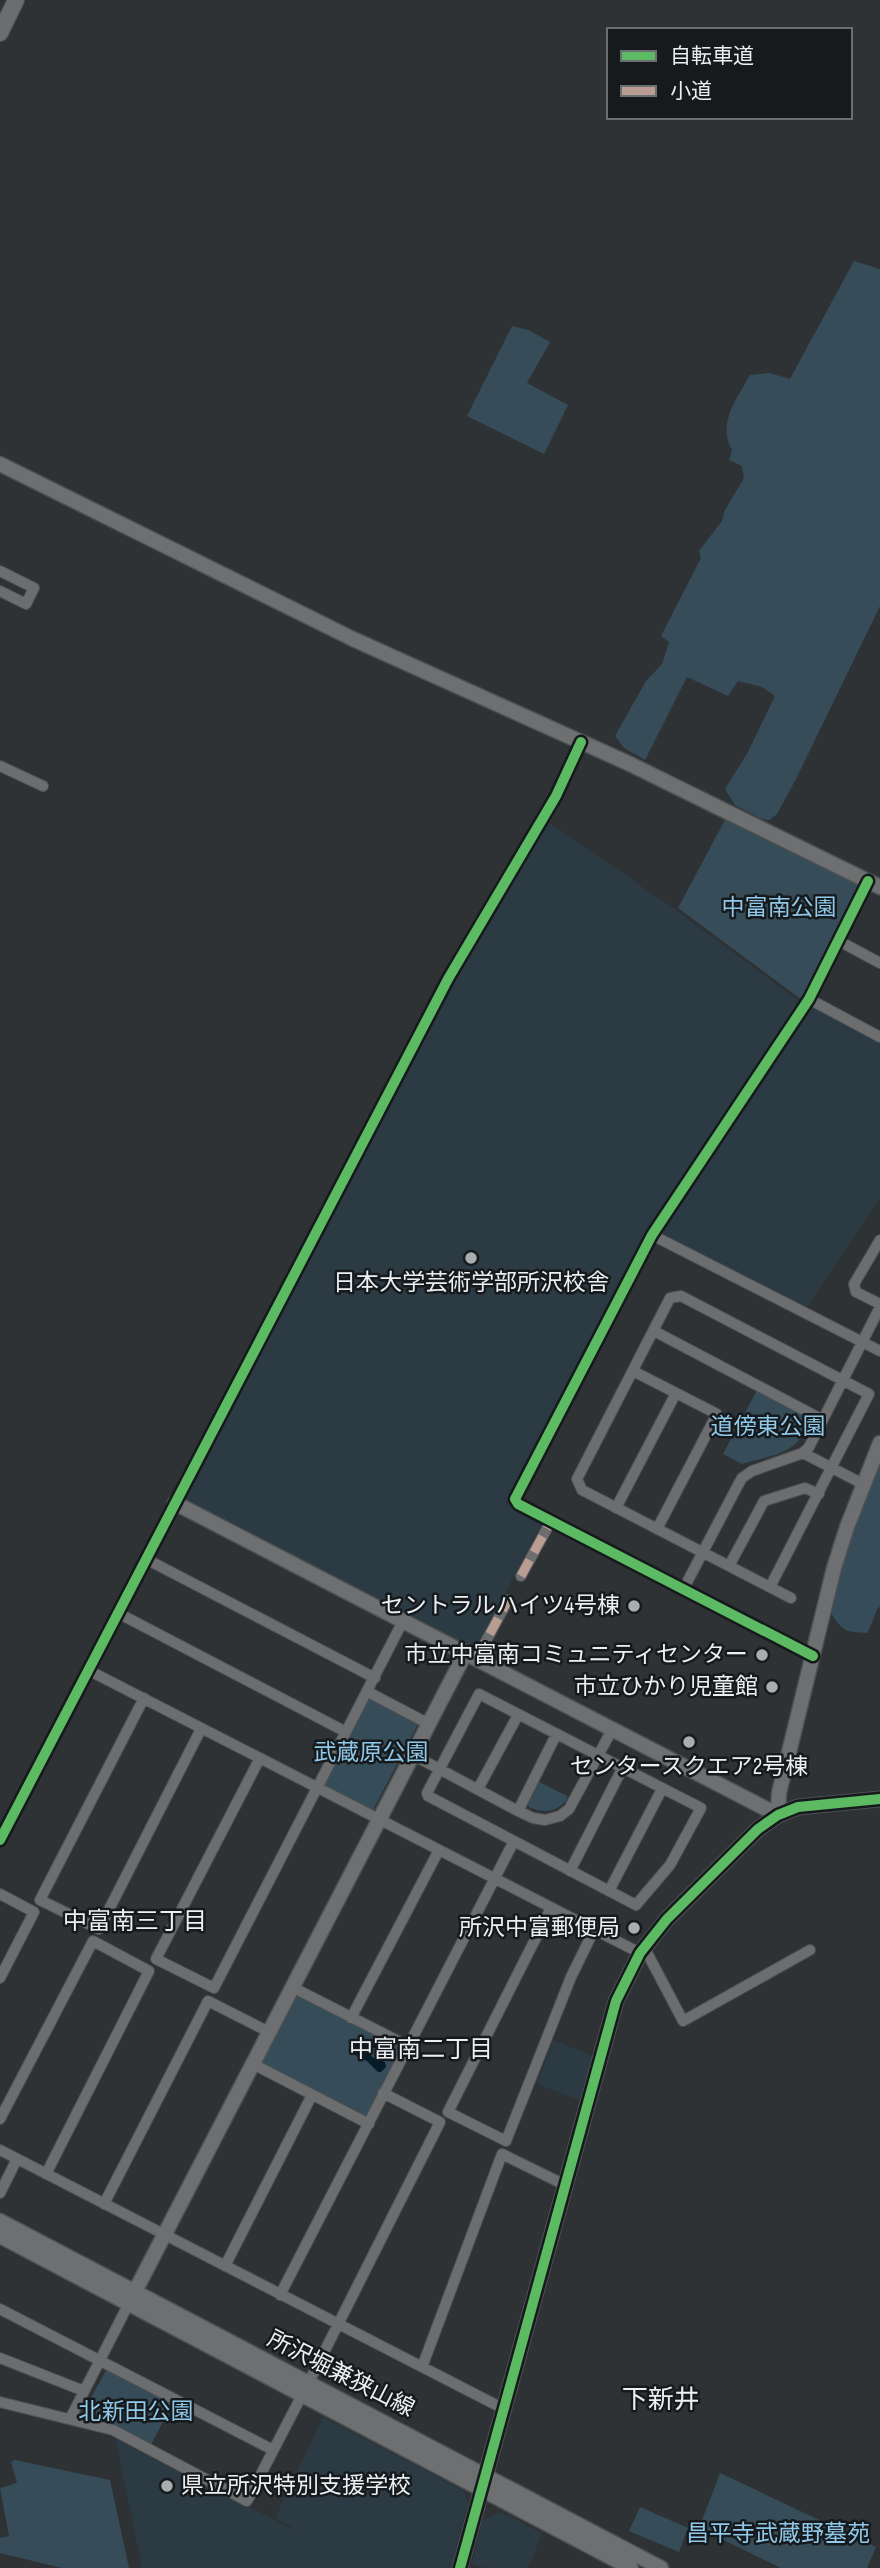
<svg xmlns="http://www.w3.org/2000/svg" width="880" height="2568" font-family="'Sofia Sans Condensed','Noto Sans JP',sans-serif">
  <rect width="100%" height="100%" fill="#2e3234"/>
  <path fill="#2c3a43" d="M547,821L676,910L800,1002L648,1231L506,1504L542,1522L476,1649L461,1641L457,1643L181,1500L449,987Z
    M812,1006L880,1041V1198L806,1308L660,1234L659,1230L809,1007Z
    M553,2040L593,2056L580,2100L537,2084Z
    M323,2417L464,2491L468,2503L451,2568H142L116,2441L118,2438L294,2530V2528L275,2518Z
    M501,2512L542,2533L528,2568H486L472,2564L482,2521Z"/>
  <path fill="#364d59" d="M854,261L880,269V606L797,777L777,814L769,820L762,819L735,805L725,789L748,752L775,696L762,687L738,681L728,696L687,677L645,760L624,748L615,736L646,681L662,664L669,642L661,636L701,558L699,551L722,521L725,510L744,478L742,466L729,460L732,450C717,423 737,399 750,375L769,373L790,379Z
    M512,326L528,330L550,342L527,383L568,405L544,454L467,416Z
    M727,816L862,885L802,1000L678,908Z
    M757,1390L813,1420C793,1456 779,1453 742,1464L723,1454Z
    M880,1458V1606C874,1612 873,1624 867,1633C844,1632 843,1631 830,1612L836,1576Z
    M371,1698L419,1722L372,1812L323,1784L368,1699Z
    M539,1782L567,1796V1800C556,1812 545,1814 529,1807L528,1803Z
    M297,1994L400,2046L401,2050L368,2116L364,2118L261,2064Z
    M107,2369L170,2402L171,2406L151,2445L82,2419L81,2415Z
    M15,2460L110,2480L129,2568H62L0,2553V2538L9,2536L0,2488L17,2483L11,2462Z
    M720,2473L876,2547L867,2568H781L699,2528Z
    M640,2507L688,2528L679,2552L629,2531Z"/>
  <path fill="#041c29" d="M367,2039L378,2041L385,2045L383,2048H373L368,2051L372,2057L385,2062L386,2067L381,2072H378L367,2061L349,2052V2047Z"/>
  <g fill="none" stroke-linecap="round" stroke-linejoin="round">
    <g stroke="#4d5052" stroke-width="12">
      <path id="street" d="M0,571L34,588L26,604L0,591
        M0,766L43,786
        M839,941L880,963
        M809,999L880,1037
        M652,1235L880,1351
        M880,1240L854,1284L856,1292L880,1304
        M654,1331L823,1420
        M633,1371L717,1414L657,1529
        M803,1453L809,1447L880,1307
        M616,1508L676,1393
        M146,1559L375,1678
        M729,1566L764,1501L805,1488L819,1494
        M521,1576L551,1521
        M770,1587L869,1394L681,1296L670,1298L577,1479L582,1490C651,1526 721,1562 791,1598
        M683,1590L738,1485L742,1478L752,1471L803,1453L863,1484
        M118,1613L346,1732
        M813,1656L518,1504L515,1499L652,1235L809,999L868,881
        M477,1658L508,1600
        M88,1670L640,1953
        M368,1692L429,1724
        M479,1694L701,1808L670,1865L636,1905L428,1796L427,1793Z
        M144,1698L40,1900L99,1929L201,1729
        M413,1755L518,1811L533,1818L545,1820L560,1816L569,1809L613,1728
        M260,1758L156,1959L214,1988L403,1621
        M478,1789L518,1715
        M518,1811L556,1735
        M0,1840L448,979L556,796L581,742
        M570,1871L622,1769
        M609,1891L662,1789
        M0,1894L34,1912L0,1978
        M551,1908L448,2112L506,2141L571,1977L594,1930
        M644,1947L683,2021L810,1950
        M292,1987L408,2046
        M351,2018L439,1850
        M253,2064L369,2124
        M0,2119L93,1941L149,1971L46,2174
        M0,2150L504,2409
        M0,2193L17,2159
        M104,2204L208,2001L269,2032
        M225,2266L312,2095
        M280,2295L514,1841
        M0,2309L273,2450
        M0,2358L84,2391
        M422,2367L502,2154L565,2185
        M309,2382L440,2122L383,2093
        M0,2402L113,2430L247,2501L302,2395
        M70,2419L128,2305"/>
    </g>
    <g stroke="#4d5052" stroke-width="17">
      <path id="secondary" d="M0,464L353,639L630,764L880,887
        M175,1503L778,1815
        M778,1815L779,1793L834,1568L847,1527L880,1443
        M0,2221L661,2568
        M0,2236L631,2568
        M128,2305L466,1652
        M460,2568L616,2001L640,1953L667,1919L758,1829L778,1815L798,1807L880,1799"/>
    </g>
    <g stroke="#4d5052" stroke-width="18">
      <path id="primary" d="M0,33L16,0"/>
    </g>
    <use href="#street" stroke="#6b6d6e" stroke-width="10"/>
    <use href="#secondary" stroke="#6d6f70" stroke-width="14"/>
    <use href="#primary" stroke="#6a6e70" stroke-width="16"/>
    <path stroke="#b99d93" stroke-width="9" stroke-dasharray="18 9" stroke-linecap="butt" d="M521,1576L551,1521
      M477,1658L508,1600"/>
    <g stroke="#161a1c" stroke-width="15">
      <path id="cycleway" d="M813,1656L518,1504L515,1499L652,1235L809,999L868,881
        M0,1840L448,979L556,796L581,742
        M460,2568L616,2001L640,1953L667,1919L758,1829L778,1815L798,1807L880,1799"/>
    </g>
    <use href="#cycleway" stroke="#5cba63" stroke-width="10"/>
  </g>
  <g fill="#a8adb0" stroke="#161a1c" stroke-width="2.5">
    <circle cx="471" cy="1258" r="7"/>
    <circle cx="634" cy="1606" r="7"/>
    <circle cx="762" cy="1655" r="7"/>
    <circle cx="772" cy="1687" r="7"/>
    <circle cx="689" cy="1742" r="7"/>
    <circle cx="634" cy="1928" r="7"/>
    <circle cx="167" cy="2486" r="7"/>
  </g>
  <g text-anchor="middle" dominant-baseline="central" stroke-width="5" stroke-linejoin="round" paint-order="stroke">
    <g font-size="23" fill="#8fc8e9" stroke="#161a1c">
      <text x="779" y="908">中富南公園</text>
      <text x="768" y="1427">道傍東公園</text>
      <text x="371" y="1753">武蔵原公園</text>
      <text x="136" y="2412">北新田公園</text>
      <text x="778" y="2534">昌平寺武蔵野墓苑</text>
    </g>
    <g font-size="23" fill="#e9eff2" stroke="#161a1c" text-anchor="end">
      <text x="471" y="1283" text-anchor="middle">日本大学芸術学部所沢校舎</text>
      <text x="620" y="1606">セントラルハイツ4号棟</text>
      <text x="748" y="1655">市立中富南コミュニティセンター</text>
      <text x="758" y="1687">市立ひかり児童館</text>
      <text x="689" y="1767" text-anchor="middle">センタースクエア2号棟</text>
      <text x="620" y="1928">所沢中富郵便局</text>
      <text x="181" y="2486" text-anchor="start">県立所沢特別支援学校</text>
    </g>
    <g font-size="23" fill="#e9eff2" stroke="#161a1c">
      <text transform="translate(341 2374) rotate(27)">所沢堀兼狭山線</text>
    </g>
    <g font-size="24" fill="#e9eff2" stroke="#161a1c">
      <text x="135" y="1921">中富南三丁目</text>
      <text x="421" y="2049">中富南二丁目</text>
    </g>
    <g font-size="26" fill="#e9eff2" stroke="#161a1c">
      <text x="661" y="2400">下新井</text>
    </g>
  </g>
  <rect x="607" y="28" width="245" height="91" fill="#161a1c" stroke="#6a6f72" stroke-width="2"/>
  <rect x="621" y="51" width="35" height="10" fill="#5cba63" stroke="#6a6f72" stroke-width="2"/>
  <text x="670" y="63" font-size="21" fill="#e9eff2">自転車道</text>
  <rect x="621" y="86" width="35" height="10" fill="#b99d93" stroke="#6a6f72" stroke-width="2"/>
  <text x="670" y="98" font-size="21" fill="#e9eff2">小道</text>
</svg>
